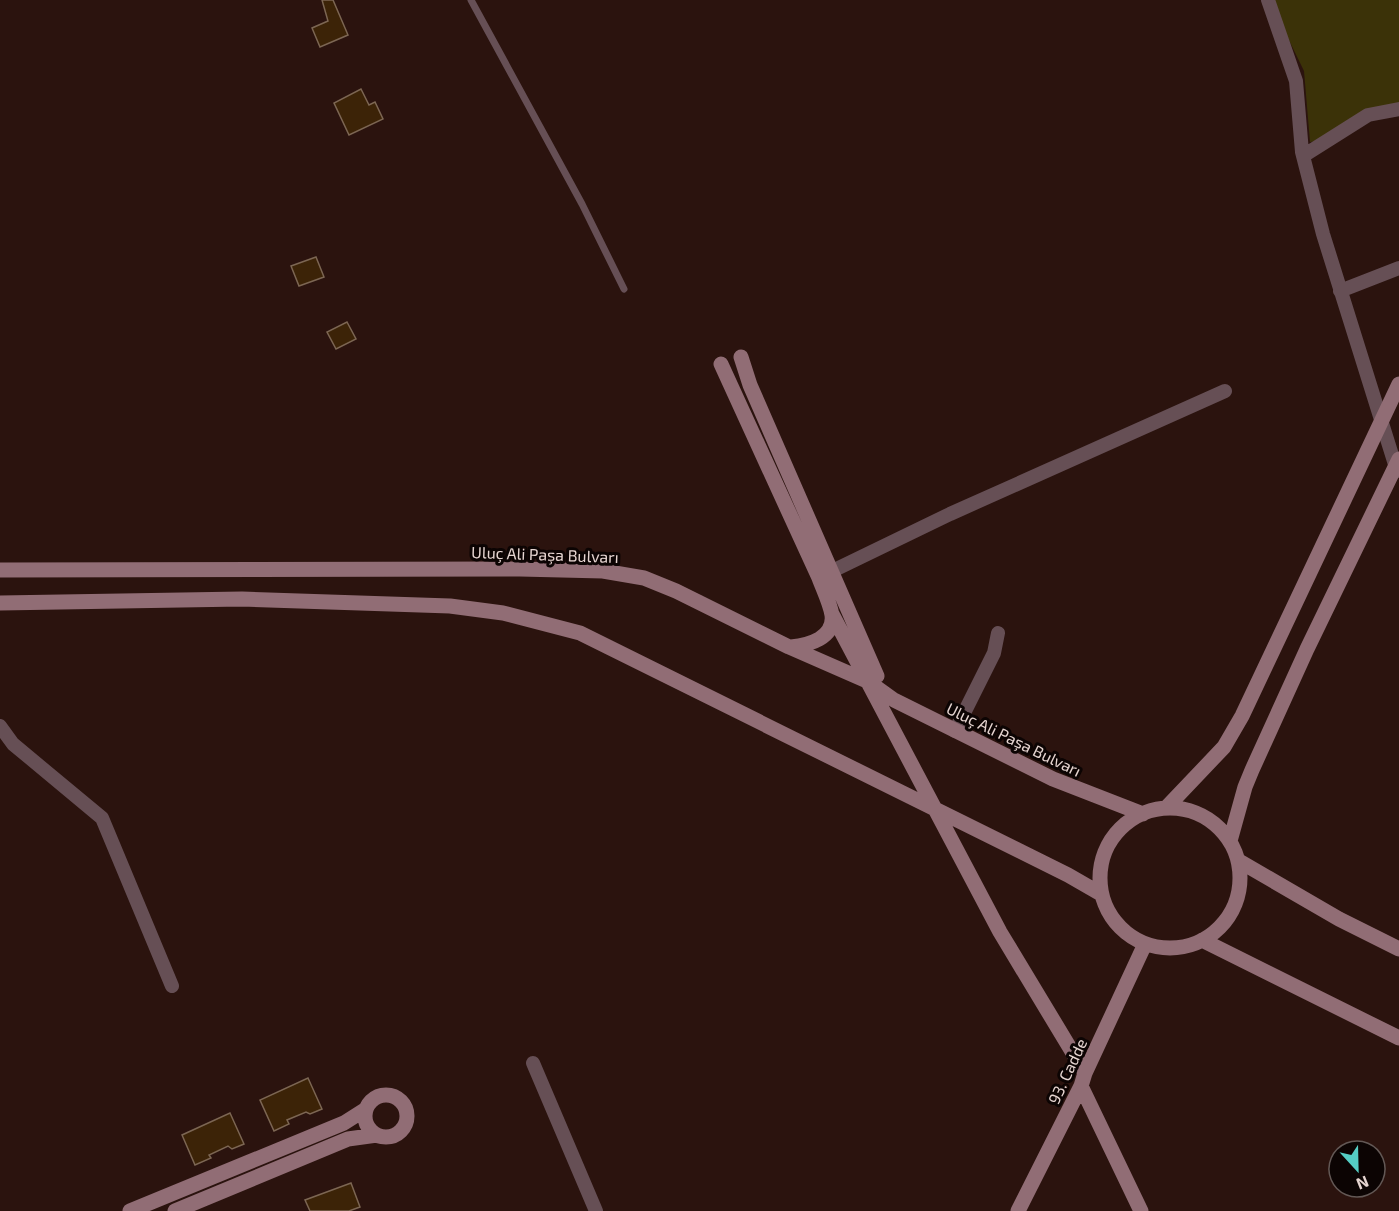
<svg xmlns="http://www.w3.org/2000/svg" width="1399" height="1211" font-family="'Exo 2',sans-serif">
  <rect width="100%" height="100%" fill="#2b130e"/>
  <path fill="#3b3208" d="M1274,0H1399V104L1318,141L1310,142L1304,71L1286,34Z"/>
  <path fill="#3c2307" stroke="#7c6653" stroke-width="1.5" d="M322,0H333L348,35L320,47L312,28L328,21Z
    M361,89L369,105L375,102L383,119L349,135L334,103Z
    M316,257L324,277L299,286L291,266Z
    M347,322L356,339L336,349L327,332Z
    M308,1078L322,1109L310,1114L306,1112L287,1120L289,1124L274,1131L260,1100Z
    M230,1113L244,1144L232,1149L228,1146L209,1155L211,1158L195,1165L182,1135Z
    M351,1183L360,1207L349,1211H310L305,1200Z"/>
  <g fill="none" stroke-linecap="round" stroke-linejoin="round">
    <path stroke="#664f55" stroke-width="7" d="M471,0L582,204L624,289"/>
    <path stroke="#664f55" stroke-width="14" d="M1268,0L1296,81L1302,152L1323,234L1397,471
      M1303,156L1368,115L1399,109
      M1340,291L1399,268
      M824,575L950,514L1225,391
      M0,726L13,744L102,818L172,986
      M955,731L994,653L998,633
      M533,1063L596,1211"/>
    <path stroke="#916d75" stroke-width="15" d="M741,357L750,385L877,676
      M721,364L819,578C823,589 830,603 832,615C835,638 809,645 791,647
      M0,570L520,569L603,571L644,578L676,591L789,647L869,682L894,700L1053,779L1143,814
      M0,603L242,599L450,606L503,613L580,633L1068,875L1101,894
      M832,614L1000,932L1085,1073
      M1100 878a70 70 0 1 1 140 0a70 70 0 1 1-140 0Z
      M1166,808L1224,747L1242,716L1399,384
      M1230,841L1245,787L1252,770L1307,649L1399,459
      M1239,861L1339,919L1399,949
      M1202,940L1399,1038
      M1081,1086L1141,1211
      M365 1116a21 21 0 1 1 42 0a21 21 0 1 1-42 0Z
      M130,1211L344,1123L366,1109
      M175,1211L348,1139L377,1135
      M1018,1211L1081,1086L1085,1073L1145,944"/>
  </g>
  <g text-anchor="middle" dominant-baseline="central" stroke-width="6" stroke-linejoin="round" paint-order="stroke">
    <g font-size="16" fill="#e6d5d1" stroke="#0c0403">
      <text transform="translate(545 554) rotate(2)">Uluç Ali Paşa Bulvarı</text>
      <text transform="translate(1014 739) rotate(26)">Uluç Ali Paşa Bulvarı</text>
      <text transform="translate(1067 1071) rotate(-65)">93. Cadde</text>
    </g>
  </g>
  <g transform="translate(1357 1169) rotate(158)"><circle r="28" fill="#0c0403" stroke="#635855" stroke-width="1.5"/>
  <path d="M0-4.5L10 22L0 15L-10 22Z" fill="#55cec5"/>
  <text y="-9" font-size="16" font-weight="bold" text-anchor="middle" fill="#e6d5d1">N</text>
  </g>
</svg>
